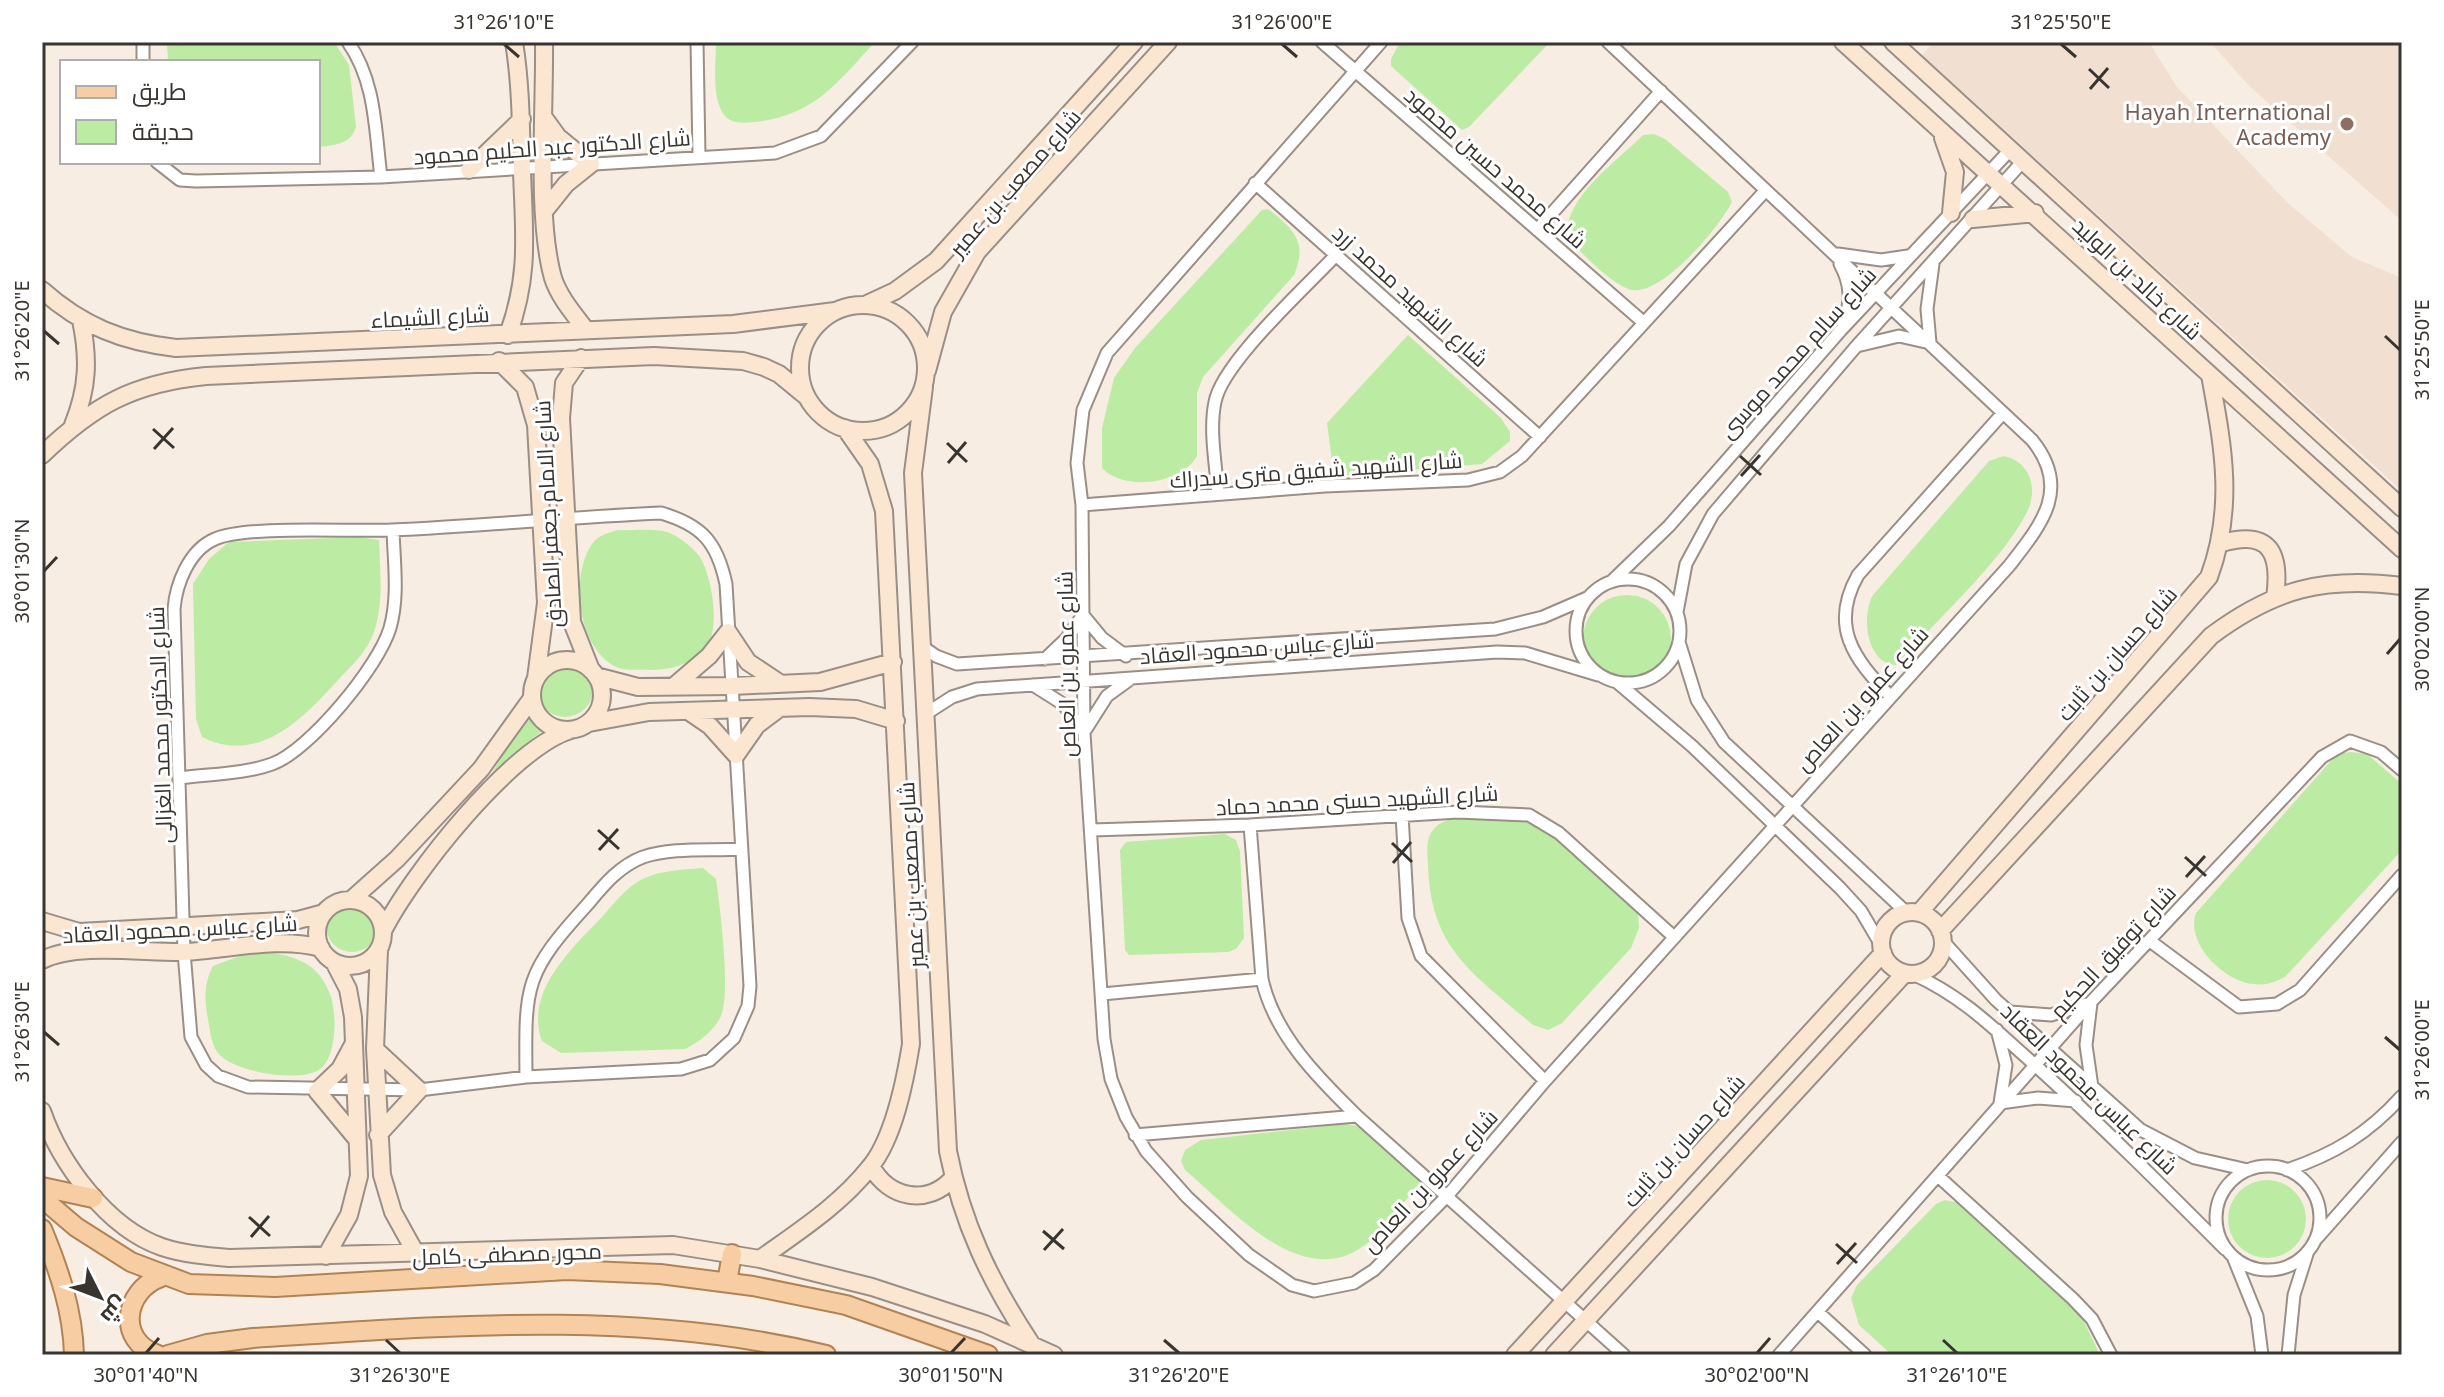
<svg xmlns="http://www.w3.org/2000/svg" width="2444" height="1397" font-family="'Noto Sans',Cairo,sans-serif">
  <rect width="100%" height="100%" fill="#f8ede3"/>
  <path fill="#f1e0d2" d="M1934,42H2149L2177,87L2288,203L2352,257L2402,278V491L1922,55Z
    M2210,42H2402V221L2250,87Z"/>
  <path fill="#bceba4" d="M167,42H334L349,65L356,127C350,145 335,145 318,147V62H168Z
    M716,42H875C837,83 814,116 754,122C744,123 732,124 725,116C711,100 716,62 716,42Z
    M1400,42H1550L1469,127L1462,130L1391,66V59Z
    M1654,134L1665,139L1728,192L1732,202C1719,228 1658,301 1628,289C1605,279 1584,254 1566,237C1566,196 1615,163 1643,135Z
    M1268,209C1294,229 1308,243 1294,275L1203,377L1197,393V456C1182,484 1124,492 1102,468V428L1114,378L1135,348L1262,210Z
    M1408,335L1501,418L1510,432V441L1482,464L1334,476L1327,423Z
    M2004,456C2031,462 2039,490 2026,514C2002,561 1933,624 1896,665C1866,664 1861,615 1873,595L1989,461Z
    M618,530C633,531 658,527 672,534C682,539 693,548 700,557C712,577 722,632 704,650C688,665 671,670 649,670C640,669 627,671 619,668C578,652 569,577 592,544C598,535 608,533 618,530Z
    M359,537L379,540C380,571 384,603 374,632C367,652 351,666 337,681C302,720 258,765 202,737L196,719L193,584L209,559L229,542Z
    M1583 639a44 44 0 1 1 88 0a44 44 0 1 1-88 0Z
    M537 689a28 28 0 1 1 56 0a28 28 0 1 1-56 0Z
    M528,713L544,729L492,773Z
    M2351,752L2367,754L2402,784V850L2285,977C2274,982 2266,986 2254,984C2224,982 2185,943 2196,913L2337,754Z
    M1517,817L1545,828L1638,913L1639,928L1631,948L1562,1023L1548,1030L1533,1025C1474,974 1430,950 1428,864C1427,849 1425,835 1438,825C1456,812 1495,817 1517,817Z
    M1225,834L1236,840L1240,851L1244,938L1236,949L1228,952L1129,955L1125,950L1120,850L1126,842Z
    M703,868L716,879C720,907 731,992 721,1016C714,1031 699,1042 685,1049L561,1053L542,1041C524,993 571,949 601,918C612,906 623,891 636,883C655,870 681,870 703,868Z
    M326 926a26 26 0 1 1 52 0a26 26 0 1 1-52 0Z
    M273,953C302,958 321,967 331,997C337,1016 337,1061 317,1071C296,1082 233,1072 218,1053C211,1044 210,1030 208,1019C204,999 204,983 213,966L245,954Z
    M1345,1124L1368,1128L1421,1177L1418,1185C1403,1203 1388,1226 1370,1241C1305,1297 1233,1210 1185,1170L1181,1161L1185,1150L1201,1140Z
    M2228 1219a39 39 0 1 1 78 0a39 39 0 1 1-78 0Z
    M1945,1200L1959,1203L2082,1317L2100,1355H1892L1859,1325L1851,1298L1857,1285L1936,1204Z"/>
  <g fill="none" stroke-linecap="round" stroke-linejoin="round">
    <g stroke="#998f86" stroke-width="15">
      <path id="street" d="M143,42V62
        M348,42C376,82 375,130 381,177
        M697,42L699,156
        M1322,42L1643,322
        M1381,42L1107,353L1083,410L1077,463L1082,505L1084,733L1104,1039L1111,1079L1126,1117L1146,1151L1187,1197L1249,1255L1292,1285L1314,1291L1354,1283L1374,1270L1448,1195L1545,1081L2009,566C2041,525 2072,489 2032,440L1608,42
        M157,162L180,180L196,181L381,177L775,153L821,136L912,42
        M1255,183L1540,437
        M1537,230L1661,91
        M1838,254L1881,260L1908,256
        M1840,264C1851,284 1852,302 1843,324
        M1861,345L1899,336L1930,343L1927,309L1933,264
        M1218,494C1216,465 1209,430 1215,402C1222,363 1306,287 1336,255
        M1082,505L1325,486L1468,480L1500,472L1522,456L1765,191
        M661,513C702,525 717,542 726,584L750,986L748,1006L734,1038L710,1060L681,1069L526,1077L419,1090L248,1087L218,1076L206,1065L191,1037L184,952L174,609C176,584 189,550 215,539C246,525 352,532 392,530C482,526 571,517 661,513Z
        M1576 631a52 52 0 1 1 104 0a52 52 0 1 1-104 0Z
        M1612,581L1669,526L1841,330L2011,149
        M1677,612L1686,564L1713,514L1854,349L2024,160
        M1679,642L1697,700L1724,742L1907,913
        M920,645L936,656L957,664L1495,629L1543,617L1587,598
        M1045,659L1066,639L1083,615L1102,638L1126,656
        M1618,683L1692,746L1840,888L1861,911L1881,945
        M1033,685L1063,704L1084,732
        M1889,695C1854,659 1829,626 1858,575L2003,413
        M924,715L952,697L977,689L1497,652L1525,653L1598,675
        M1086,729L1107,696L1129,680
        M181,778C209,774 245,774 272,764C309,751 379,666 390,628C399,597 394,562 393,530
        M1402,815L1408,918L1421,956L1545,1081
        M1250,825L1262,979C1274,1034 1318,1078 1357,1116L1624,1355
        M1092,830L1250,825L1458,812L1529,815L1559,833L1674,937
        M1942,940L1996,1000L2141,1130L2195,1158L2248,1170
        M2150,941L2239,1007L2277,1004L2300,990L2402,875
        M1913,974C1965,998 1993,1028 2035,1065C2101,1125 2163,1187 2225,1249
        M1102,994L1262,979
        M2091,1003L2086,1045L2092,1087
        M2010,1012L2051,1015L2087,1004
        M1997,1030L2006,1065L2000,1103L2038,1098L2076,1101
        M526,1077C525,985 524,974 587,905C603,886 619,866 643,857C673,847 710,851 742,849
        M1135,1135L1357,1116
        M2216 1218a52 52 0 1 1 104 0a52 52 0 1 1-104 0Z
        M2287,1170C2334,1154 2368,1134 2402,1096
        M1938,1176L2073,1299L2092,1319L2111,1355
        M2317,1238L2402,1142
        M2234,1259L2257,1316L2262,1355
        M1819,1313L1865,1355
        M1779,1355L2091,1002L2322,757L2350,741L2381,752L2402,770
        M2288,1355L2294,1295L2307,1254"/>
    </g>
    <g stroke="#998f86" stroke-width="20">
      <path id="secondary" d="M544,42C545,108 536,218 553,278C559,297 574,314 586,330
        M1843,42L2402,549
        M1893,42L2402,508
        M545,119L558,137L591,164L566,184L546,209
        M1943,138L1955,172L1951,213
        M469,170L522,119
        M1973,219L2035,213
        M42,290C82,326 123,342 176,348L733,324L835,311
        M867,304L895,291L936,261L1134,42
        M800 368a63 63 0 1 1 126 0a63 63 0 1 1-126 0Z
        M508,335C530,274 524,234 522,171C521,128 521,85 514,42
        M581,358L564,383L561,418L572,622L591,670
        M499,361L525,387L536,425L546,603L536,678
        M927,371L943,312L977,252L1168,42
        M924,387L913,473L948,1151C962,1223 990,1281 1030,1342
        M73,425C88,388 89,359 81,320
        M42,455C94,405 133,383 206,376L654,356L743,361L764,367L779,374L807,397
        M2222,543C2271,529 2281,554 2275,598
        M532 695a35 35 0 1 1 70 0a35 35 0 1 1-70 0Z
        M596,676L638,687L732,686L820,682L893,662
        M674,686L709,656L728,632L748,662L778,682
        M688,711L710,726L736,755L757,725L777,710
        M589,723L649,712L809,707L856,709L896,721
        M317 933a33 33 0 1 1 66 0a33 33 0 1 1-66 0Z
        M351,900L397,859L481,769L532,698
        M1881 943a31 31 0 1 1 62 0a31 31 0 1 1-62 0Z
        M1919,913L2209,577C2235,507 2223,446 2210,375
        M42,921L79,932L298,920L324,913
        M383,931C411,875 512,747 571,730
        M1940,931L2211,636C2274,589 2324,576 2402,586
        M379,950L375,1049L382,1175L393,1212L414,1250
        M42,960C77,942 145,953 184,952C228,950 278,936 321,948
        M354,1043L340,1069L317,1091L356,1138
        M375,1049L419,1090L378,1135
        M42,1111C60,1163 107,1228 162,1247C183,1254 206,1256 229,1258L673,1245L760,1259L872,1287L985,1324L1054,1355
        M871,1166C889,1199 928,1206 953,1178
        M326,1256L349,1215L359,1176L353,1017L348,989L334,962
        M760,1259C799,1231 840,1205 870,1167C894,1138 905,1081 911,1044L884,511L870,464L845,428
        M1515,1355L1883,953
        M1554,1355L1905,973"/>
    </g>
    <g stroke="#b18354" stroke-width="22">
      <path id="primary" d="M42,1187L93,1198
        M42,1198L76,1227L131,1262L189,1284L275,1287L567,1270L660,1274L753,1286L846,1305L988,1355
        M42,1229C59,1270 73,1311 74,1355
        M727,1282L732,1254
        M158,1355C116,1341 124,1290 161,1277
        M168,1355L207,1344L253,1338C444,1326 638,1309 826,1355"/>
    </g>
    <use href="#street" stroke="#fff" stroke-width="11"/>
    <use href="#secondary" stroke="#fbe6d1" stroke-width="16"/>
    <use href="#primary" stroke="#f7cea4" stroke-width="18"/>
  </g>
  <path fill="none" stroke="#383430" stroke-width="3" d="M504,44L519,57M1282,44L1297,57M2061,44L2076,57M2089,69L2109,88M2090,89L2108,68M44,331L59,344M2385,336L2400,350M153,429L174,448M947,443L967,462M154,449L173,428M1740,456L1761,475M948,463L966,442M1741,476L1760,455M44,571L57,557M2387,654L2400,639M598,830L619,849M1392,843L1412,862M599,850L618,829M2185,857L2206,876M1393,863L1411,842M2186,877L2205,856M44,1032L59,1045M2385,1037L2400,1050M249,1217L270,1236M1043,1231L1064,1249M251,1237L269,1216M1836,1244L1857,1263M1044,1250L1063,1229M1837,1264L1856,1243M386,1340L400,1353M1164,1340L1179,1353M1943,1340L1957,1353M146,1353L159,1338M951,1353L965,1338M1757,1353L1770,1338"/>
  <circle fill="#8d6e63" stroke="#fff" stroke-width="3" cx="2347" cy="124" r="8"/>
  <g text-anchor="middle" dominant-baseline="central" stroke-width="6" stroke-linejoin="round" paint-order="stroke">
    <g font-size="22" fill="#785e54" stroke="#fff" text-anchor="end">
      <text x="2331" y="111">Hayah International<tspan x="2331" dy="25">Academy</tspan></text>
    </g>
    <g font-size="22" fill="#383430" stroke="#fff">
      <text transform="translate(552 146) rotate(-4)">شارع الدكتور عبد الحليم محمود</text>
      <text transform="translate(1496 167) rotate(41)">شارع محمد حسين محمود</text>
      <text transform="translate(1014 182) rotate(-49)">شارع مصعب بن عمير</text>
      <text transform="translate(2138 278) rotate(43)">شارع خالد بن الوليد</text>
      <text transform="translate(1411 295) rotate(42)">شارع الشهيد محمد زرد</text>
      <text transform="translate(430 316) rotate(-3)">شارع الشيماء</text>
      <text transform="translate(1797 352) rotate(-48)">شارع سالم محمد موسى</text>
      <text transform="translate(1316 469) rotate(-4)">شارع الشهيد شفيق مترى سدراك</text>
      <text transform="translate(547 514) rotate(-93)">شارع الامام جعفر الصادق</text>
      <text transform="translate(1257 647) rotate(-4)">شارع عباس محمود العقاد</text>
      <text transform="translate(2116 653) rotate(-49)">شارع حسان بن ثابت</text>
      <text transform="translate(1065 664) rotate(-91)">شارع عمرو بن العاص</text>
      <text transform="translate(1861 698) rotate(-48)">شارع عمرو بن العاص</text>
      <text transform="translate(159 725) rotate(-92)">شارع الدكتور محمد الغزالى</text>
      <text transform="translate(1357 799) rotate(-3)">شارع الشهيد حسنى محمد حماد</text>
      <text transform="translate(910 875) rotate(-93)">شارع مصعب بن عمير</text>
      <text transform="translate(180 928) rotate(-3)">شارع عباس محمود العقاد</text>
      <text transform="translate(2112 951) rotate(-47)">شارع توفيق الحكيم</text>
      <text transform="translate(2090 1088) rotate(44)">شارع عباس محمود العقاد</text>
      <text transform="translate(1683 1140) rotate(-48)">شارع حسان بن ثابت</text>
      <text transform="translate(1429 1180) rotate(-47)">شارع عمرو بن العاص</text>
      <text transform="translate(507 1253) rotate(-2)">محور مصطفى كامل</text>
    </g>
  </g>
  <rect width="2444" height="1397" fill="none" stroke="#ffffff" stroke-width="88"/>
  <rect x="60" y="60" width="260" height="104" fill="#ffffff" stroke="#afaeac" stroke-width="2"/>
  <rect x="76" y="86" width="40" height="12" fill="#f7cea4" stroke="#afaeac" stroke-width="2"/>
  <text x="132" y="100" font-size="24" fill="#383430">طريق</text>
  <rect x="76" y="120" width="40" height="24" fill="#bceba4" stroke="#afaeac" stroke-width="2"/>
  <text x="132" y="140" font-size="24" fill="#383430">حديقة</text>
  <g transform="translate(100 1297) rotate(132)" stroke="#ffffff" stroke-width="6" paint-order="stroke">
  <path d="M0-6L14 30L0 20L-14 30Z" fill="#383430"/>
  <text y="-12" font-size="22" font-weight="bold" text-anchor="middle" fill="#383430">ش</text>
  </g>
  <rect x="44" y="44" width="2356" height="1309" fill="none" stroke="#383430" stroke-width="3"/>
  <g font-size="20" text-anchor="middle" fill="#383430">
    <text x="504" y="29">31°26'10"E</text>
    <text x="1282" y="29">31°26'00"E</text>
    <text x="2061" y="29">31°25'50"E</text>
    <text transform="translate(22 331) rotate(-90)" y="7">31°26'20"E</text>
    <text transform="translate(2422 350) rotate(-90)" y="7">31°25'50"E</text>
    <text transform="translate(22 571) rotate(-90)" y="7">30°01'30"N</text>
    <text transform="translate(2422 639) rotate(-90)" y="7">30°02'00"N</text>
    <text transform="translate(22 1032) rotate(-90)" y="7">31°26'30"E</text>
    <text transform="translate(2422 1050) rotate(-90)" y="7">31°26'00"E</text>
    <text x="146" y="1382">30°01'40"N</text>
    <text x="400" y="1382">31°26'30"E</text>
    <text x="951" y="1382">30°01'50"N</text>
    <text x="1179" y="1382">31°26'20"E</text>
    <text x="1757" y="1382">30°02'00"N</text>
    <text x="1957" y="1382">31°26'10"E</text>
  </g>
</svg>
